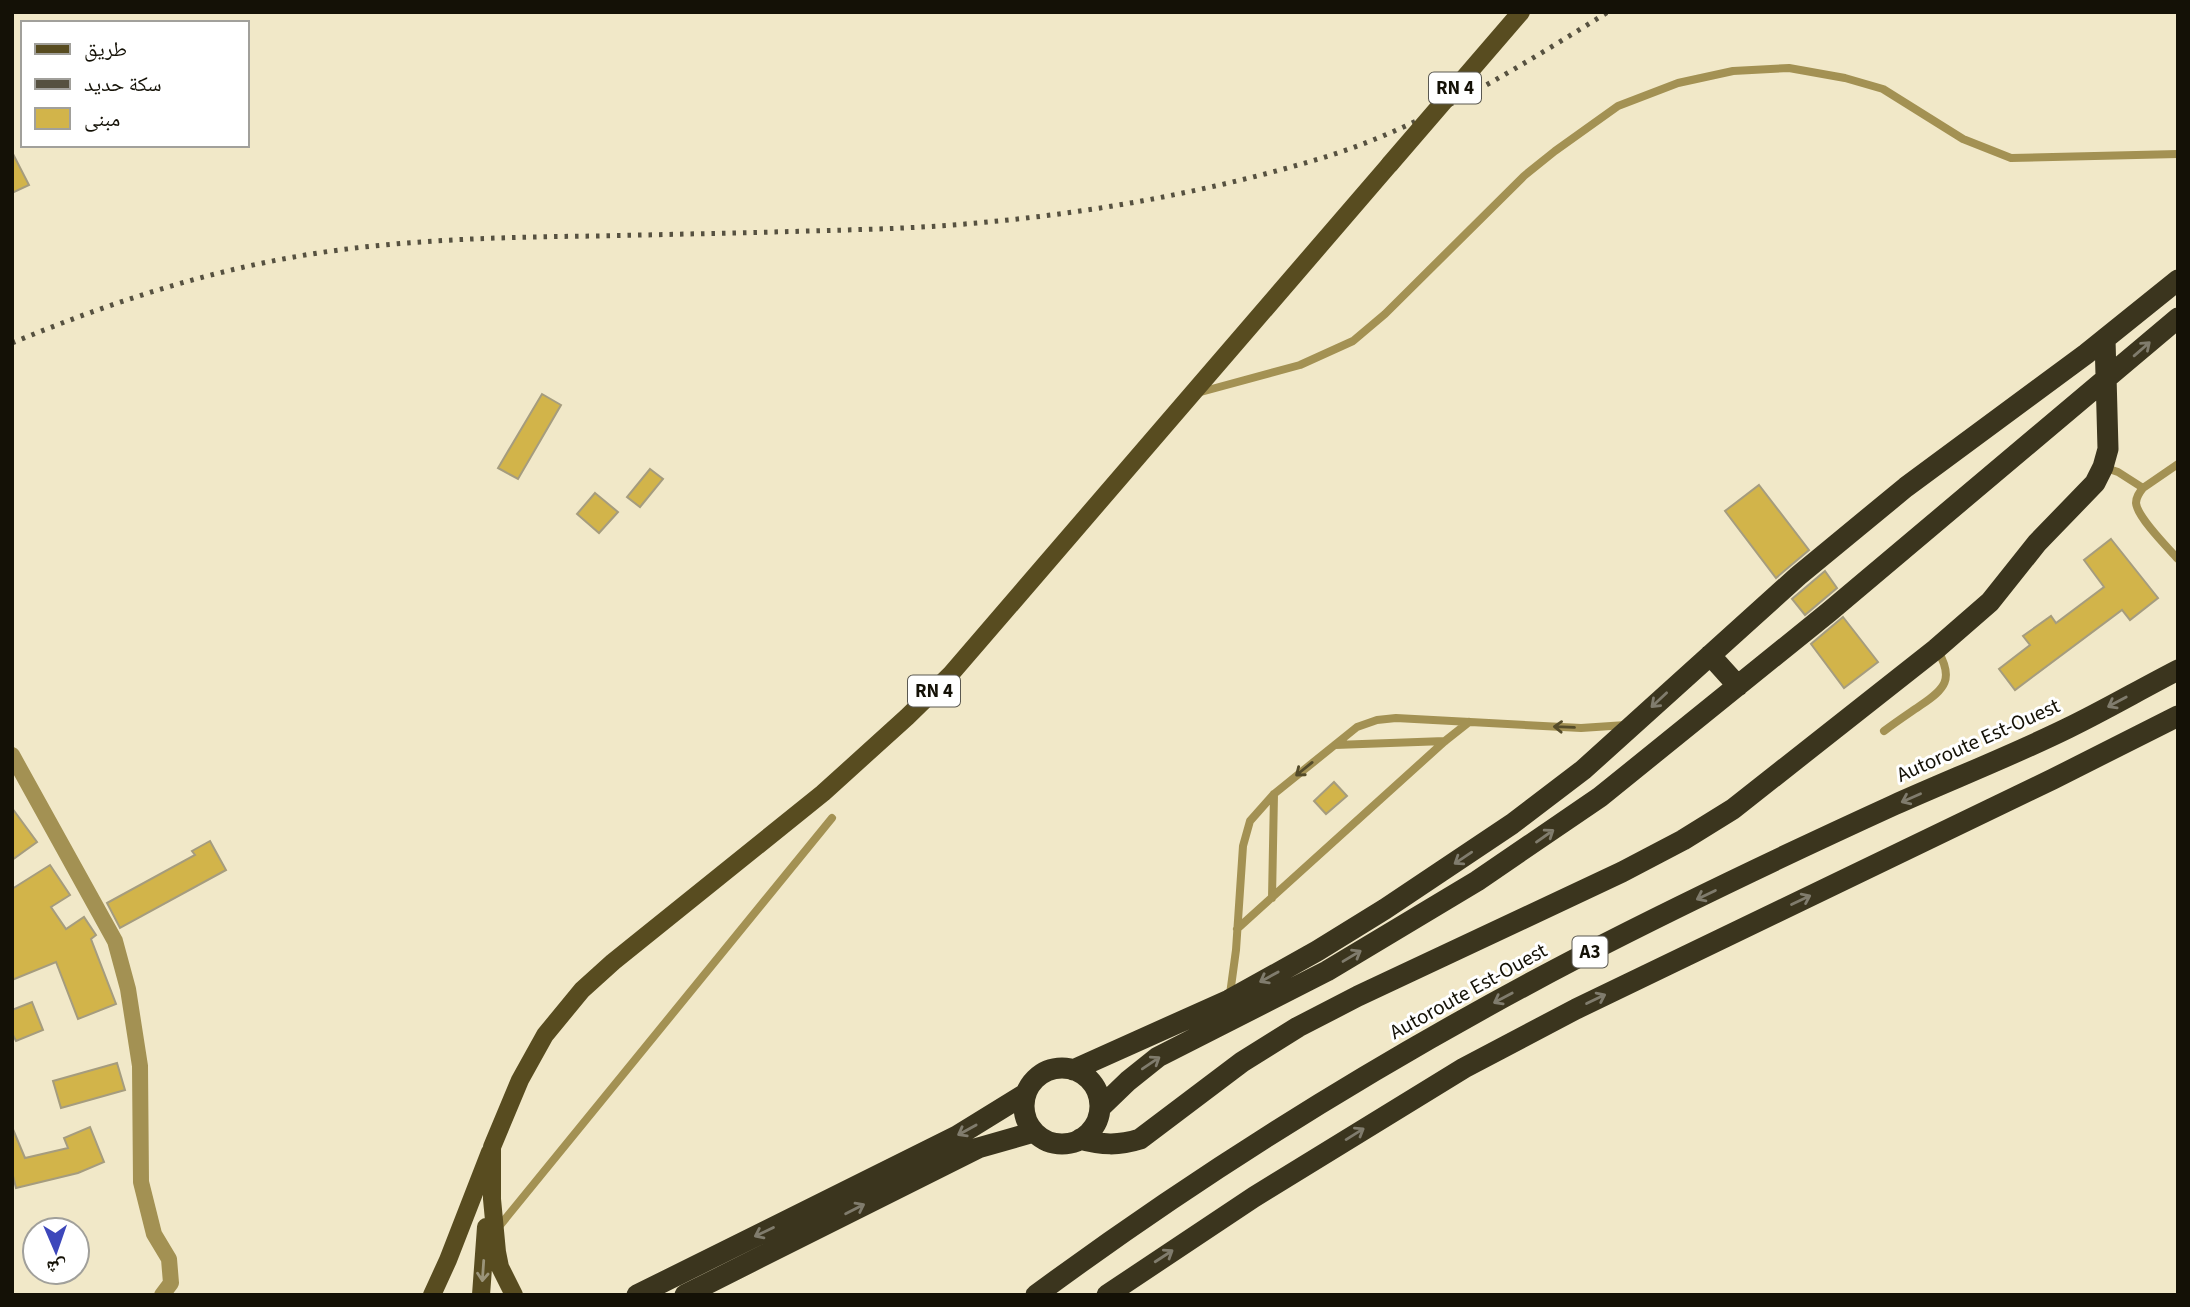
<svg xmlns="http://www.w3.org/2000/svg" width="2190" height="1307" font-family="'Source Sans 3','Noto Naskh Arabic',sans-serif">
  <rect width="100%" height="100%" fill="#f1e8c8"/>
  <path fill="#d2b44a" stroke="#a59c7e" stroke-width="2" d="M12,152L29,185L12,193Z
    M542,394L561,405L518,479L498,468Z
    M650,469L663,479L640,507L627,497Z
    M1759,485L1809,550L1776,578L1725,511Z
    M595,493L618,512L599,533L577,514Z
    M2111,539L2158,598L2130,620L2122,610L2015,690L1999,669L2030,645L2023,636L2051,616L2056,623L2104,587L2084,560Z
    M1825,571L1837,588L1805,615L1792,599Z
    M1843,617L1878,662L1844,688L1811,644Z
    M1334,782L1347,796L1326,814L1314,801Z
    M12,808L37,842L12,860Z
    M210,841L226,870L120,928L107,903L195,855L192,851Z
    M50,865L70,895L51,907L66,929L84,917L96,935L91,939L116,1004L78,1019L56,962L12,980V889Z
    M32,1002L43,1030L16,1041L12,1033V1010Z
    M117,1063L125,1090L61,1108L53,1081Z
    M12,1127L25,1158L68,1148L64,1138L90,1127L104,1162L78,1173L16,1188L12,1172Z"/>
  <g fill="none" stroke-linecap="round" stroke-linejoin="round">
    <path stroke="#a39153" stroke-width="8" d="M1197,393L1300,365L1353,341L1385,314L1524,176L1555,151L1618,106L1678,83L1733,71L1789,68L1845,78L1883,89L1963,139L2011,158L2178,154
      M2178,464L2143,488C2139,493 2136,497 2136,503C2137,517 2168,548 2178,559
      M2103,467L2118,472L2143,488
      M1884,731C1896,722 1908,714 1921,705C1945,689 1954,679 1938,651
      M1335,745L1445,741
      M1272,898L1274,794
      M1237,929L1445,741L1469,722
      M1230,994L1236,950L1243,846L1250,821L1274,794L1357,727L1377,720L1396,718L1581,728L1626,725
      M497,1229L832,818"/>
    <path stroke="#a39153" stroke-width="16" d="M12,755L115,941L128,989L140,1066L141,1182L154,1234L169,1259L171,1283L162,1295"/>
    <path stroke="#584c20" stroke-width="18" d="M432,1295L448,1260L490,1152
      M481,1295L486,1227
      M514,1295L500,1267L497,1252L492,1199V1147L520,1080L545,1035L582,990L613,962L823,793L907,717L950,675L1390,164"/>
    <path stroke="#3b351e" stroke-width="21" d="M1710,655L1738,686
      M1024 1106a38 38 0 1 1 76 0a38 38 0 1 1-76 0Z
      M1073,1070L1229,1000L1317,951L1385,909L1512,824L1583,770L1798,576L1906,487L2086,354L2178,280
      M1100,1108L1128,1081L1158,1057L1327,971L1477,881L1600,797L1829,612L2178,318
      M1080,1139C1102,1145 1118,1146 1140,1139L1242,1062L1298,1027L1358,996L1622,872L1683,840L1733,809L1936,649L1990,602L2037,543L2095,483L2103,467L2108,449L2105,339
      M637,1295L957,1136L1025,1094
      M685,1295L978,1148L1034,1132
      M1036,1295C1208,1168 1391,1055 1581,956C1684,903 1789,853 1894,805C1952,779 2011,756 2068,728C2105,710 2141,689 2178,670
      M1107,1295L1254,1197L1464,1068L1576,1009L2053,779L2178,716"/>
    <path stroke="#565140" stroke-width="5" stroke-dasharray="3.5 7" stroke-linecap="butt" d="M12,343C118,299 225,265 339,250C423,239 510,237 596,236C690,234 784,232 878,229C1024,224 1171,202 1312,161C1417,131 1516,69 1608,12"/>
    <path stroke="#584c20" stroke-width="18" d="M1390,164L1521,12"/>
  </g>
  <defs><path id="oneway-shaft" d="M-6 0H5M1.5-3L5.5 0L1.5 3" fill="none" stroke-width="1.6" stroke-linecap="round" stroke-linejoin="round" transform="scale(1.75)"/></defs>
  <g stroke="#807c6d">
    <use href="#oneway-shaft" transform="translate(2142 349) rotate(-41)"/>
    <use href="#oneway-shaft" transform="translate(1659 700) rotate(137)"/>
    <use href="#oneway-shaft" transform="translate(2117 702) rotate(152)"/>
    <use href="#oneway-shaft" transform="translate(1911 798) rotate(156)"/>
    <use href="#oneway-shaft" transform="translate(1545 836) rotate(-35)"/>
    <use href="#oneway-shaft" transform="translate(1463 858) rotate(146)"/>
    <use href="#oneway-shaft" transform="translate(1706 895) rotate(154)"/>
    <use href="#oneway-shaft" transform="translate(1801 900) rotate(-25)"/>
    <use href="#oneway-shaft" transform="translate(1352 956) rotate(-31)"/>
    <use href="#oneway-shaft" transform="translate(1269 977) rotate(151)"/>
    <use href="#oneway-shaft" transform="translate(1503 998) rotate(152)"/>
    <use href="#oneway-shaft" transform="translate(1596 999) rotate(-26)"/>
    <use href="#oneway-shaft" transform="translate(1151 1063) rotate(-34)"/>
    <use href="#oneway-shaft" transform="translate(967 1130) rotate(151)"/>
    <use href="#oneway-shaft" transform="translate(1355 1134) rotate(-32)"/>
    <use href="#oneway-shaft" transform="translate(855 1209) rotate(-27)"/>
    <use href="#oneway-shaft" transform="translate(764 1232) rotate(154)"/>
    <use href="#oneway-shaft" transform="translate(1164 1256) rotate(-33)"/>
  </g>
  <g stroke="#544b29">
    <use href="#oneway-shaft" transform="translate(1564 727) rotate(-178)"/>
    <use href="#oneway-shaft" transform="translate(1304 769) rotate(141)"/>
  </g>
  <use stroke="#9b9479" href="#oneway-shaft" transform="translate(483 1271) rotate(94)"/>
  <g text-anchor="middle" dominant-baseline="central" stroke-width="6" stroke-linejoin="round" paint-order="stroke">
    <g fill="#fff" stroke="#5a5851" stroke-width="2">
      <rect x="1429" y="72.5" width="52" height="31" rx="5"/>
      <rect x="908" y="675.5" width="52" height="31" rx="5"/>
      <rect x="1572.5" y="936.5" width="35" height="31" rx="5"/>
    </g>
    <g font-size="19" font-weight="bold" fill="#141106">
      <text x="1455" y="88">RN 4</text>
      <text x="934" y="691">RN 4</text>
      <text x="1590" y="952">A3</text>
    </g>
    <g font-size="21" fill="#141106" stroke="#fff">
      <text transform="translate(1978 740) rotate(-24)">Autoroute Est-Ouest</text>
      <text transform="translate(1468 991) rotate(-29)">Autoroute Est-Ouest</text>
    </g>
  </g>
  <rect width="2190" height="1307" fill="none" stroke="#141106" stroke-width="28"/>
  <rect x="21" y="21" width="228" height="126" fill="#ffffff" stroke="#a1a09b" stroke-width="2"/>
  <rect x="35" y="44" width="35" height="10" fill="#584c20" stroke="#a1a09b" stroke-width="2"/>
  <text x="84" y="56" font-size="21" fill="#141106">طريق</text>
  <rect x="35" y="79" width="35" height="10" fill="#565140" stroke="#a1a09b" stroke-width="2"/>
  <text x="84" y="91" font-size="21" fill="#141106">سكة حديد</text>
  <rect x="35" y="108" width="35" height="21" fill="#d2b44a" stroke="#a1a09b" stroke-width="2"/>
  <text x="84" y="126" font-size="21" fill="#141106">مبنى</text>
  <g transform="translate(56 1251) rotate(178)"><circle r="33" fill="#ffffff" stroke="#a1a09b" stroke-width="2"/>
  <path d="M0-5L12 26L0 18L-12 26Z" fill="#3d47bb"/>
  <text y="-10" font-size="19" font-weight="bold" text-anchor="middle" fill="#141106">ش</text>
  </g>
</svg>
